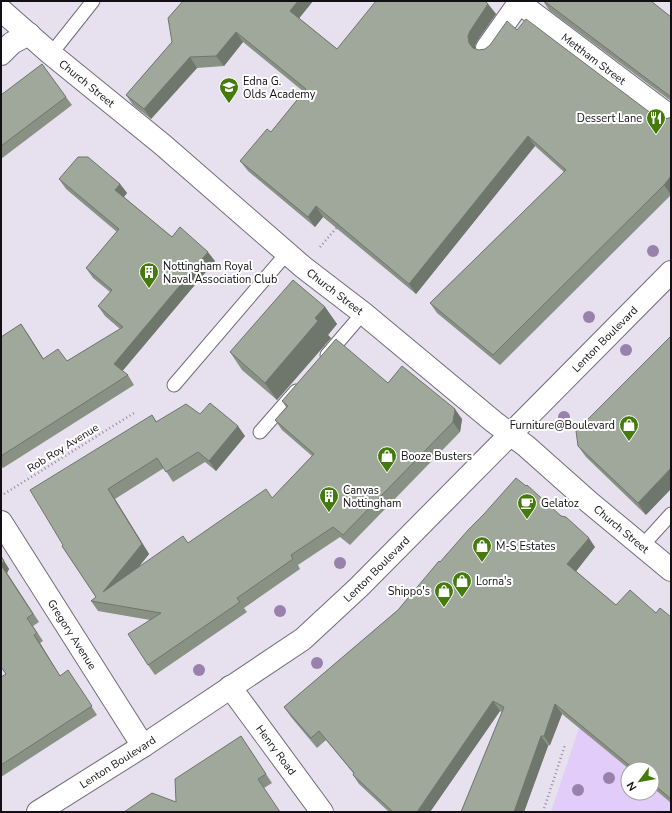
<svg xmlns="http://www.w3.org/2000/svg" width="672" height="813" font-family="'Nunito Sans',sans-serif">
  <rect width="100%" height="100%" fill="#e7e0ef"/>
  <path fill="#e2ccf9" d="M579,728L629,769L628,793H652V788L671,803V812H551Z"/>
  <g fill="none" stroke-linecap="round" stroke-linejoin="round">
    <g stroke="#716b78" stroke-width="15">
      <path id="service" d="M51,54L93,1
        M327,355L363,313
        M174,385L287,253
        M260,432L296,391
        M642,546L671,514"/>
    </g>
    <g stroke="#716b78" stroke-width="24">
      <g id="minor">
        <path id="s1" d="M517,1L671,117"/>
        <path id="s2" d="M1,10L51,54L163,145L303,267L363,313L494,422L526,446L589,502L671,570"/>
        <path d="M487,48L519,3"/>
        <path d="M1,54L12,43L29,34"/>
        <path id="s3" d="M1,522L143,746"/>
        <path id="s4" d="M230,687L322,812"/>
      </g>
    </g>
    <g stroke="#716b78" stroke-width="24">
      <g id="primary">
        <path id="s5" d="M38,812L143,746L303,639L359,587L671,272"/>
      </g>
    </g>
    <path stroke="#918c97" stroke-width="2.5" stroke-dasharray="1 3" stroke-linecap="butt" d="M320,247L338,226
      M4,494L134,413
      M543,812L565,745"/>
    <use href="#service" stroke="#fff" stroke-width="13"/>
    <use href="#minor" stroke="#fff" stroke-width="22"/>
    <use href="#primary" stroke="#fff" stroke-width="22"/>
  </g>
  <g fill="#9981ae">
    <circle cx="653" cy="251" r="6"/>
    <circle cx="589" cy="317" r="6"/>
    <circle cx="626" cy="350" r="6"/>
    <circle cx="564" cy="417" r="6"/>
    <circle cx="340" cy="563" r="6"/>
    <circle cx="280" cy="611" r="6"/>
    <circle cx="317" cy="663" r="6"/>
    <circle cx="199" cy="670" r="6"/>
    <circle cx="609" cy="778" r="6"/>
    <circle cx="578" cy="790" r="6"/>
  </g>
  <path fill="#899084" d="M313,1L299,18L337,49L488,4L496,14L477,41L475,46V49L479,50L485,49L517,30L656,117L663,119L669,118L671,117V195L500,365L437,313L430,303L564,172L535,146L416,294L323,217L315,227L248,171L240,161L271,132L304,92L243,42L224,66L197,68L151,119L133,105L126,95L172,42Z
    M543,1H651L671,17V101L549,10Z
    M1,95L66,97L72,105L1,159Z
    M59,179L120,184L127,193L124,197L172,237L215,261L122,371L128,375L134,385L3,468L1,466V337L21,324L43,359L67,361L120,329L105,316L98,306L110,292L93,278L86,268L117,232L66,189Z
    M325,307L337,324L328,335L331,338L277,400L242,370L230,352Z
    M671,336L646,515L586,457L578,446Z
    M388,383L462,419L460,432L350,545L340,537L298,565L300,569L244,608L247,612L155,675L148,665L150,620L98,611L91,601L96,597L62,546L152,415L156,421L200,414L245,436L216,471L205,462L173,482L164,468L115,499L149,554L138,568L188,543L273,497L312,456L282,430L275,420L286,407L282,401Z
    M595,547L576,571L616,605L656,613L671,617V803L652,787V769H629L562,714L550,745L548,746L524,812H461L502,712L500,711L430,812H389L359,784L353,775L354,774L326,740L317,748L291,717L284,707L398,610L440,562Z
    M1,556L9,569L7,573L39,622L33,626L43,641L40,643L60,676L68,670L97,715L1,777V677L6,674L1,667Z
    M241,736L272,783L264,788L176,802Z"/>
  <path fill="#6f766c" d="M298,1H313L297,21L290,11Z
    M488,4L496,14L477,41L475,46L476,54L469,43L468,36L470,31Z
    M236,32L243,42L224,66L216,56Z
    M190,57L197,68L151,119L144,109Z
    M528,136L535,146L416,294L409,284Z
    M671,176V195L664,185Z
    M120,184L127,193L122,199L115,190Z
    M316,206L323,217L315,227L308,217Z
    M208,252L215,261L120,374L114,364Z
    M325,307L337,324L328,335L331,338L277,400L265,383L315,318Z
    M21,324L28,334L50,369L43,359Z
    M455,409L462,419L460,432L453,422Z
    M238,426L245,436L216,471L209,461Z
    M671,468V489L646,515L638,503Z
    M108,489L115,499L149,554L110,602L103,592Z
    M589,538L595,547L574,574L567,564Z
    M1,556L9,569L7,573L39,622L1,565Z
    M34,635L40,643L65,684L60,676Z
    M493,701L500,711L430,812H417Z
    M555,704L562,714L550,745L544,736Z
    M541,736L548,746L524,812H514Z"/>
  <path fill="#9fa89a" stroke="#6f766c" d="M183,1H298L290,11L337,49L376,1H485L488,4L470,31L468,36L469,43L473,48L479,50L485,49L490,45L507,21L517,30L526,19L656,117L663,119L669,118L671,117V176L664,185L493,355L430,303L566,170L528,136L409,284L316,206L308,217L240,161L267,129L271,132L306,89L236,32L216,56L190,57L144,109L126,95L172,42L168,18Z
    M544,1H651L671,17V97Z
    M42,64L66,97L1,146V95Z
    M78,157H88L120,184L115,190L172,237L180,227L208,252L114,364L128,375L1,456V337L21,324L43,359L58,349L67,361L123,327L98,306L112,290L86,268L119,229L59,179Z
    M293,280L325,307L315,318L318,321L265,383L230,352Z
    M671,336V468L638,503L578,446L576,431Z
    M336,339L388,383L402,366L455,409L453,422L343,535L333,527L291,555L293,559L237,598L240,602L148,665L128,634L161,613L91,601L96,597L62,546L63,545L30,490L152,415L156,422L186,404L200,414L210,403L238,426L209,461L198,452L166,472L157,458L108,489L142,544L103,592L183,536L188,543L266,489L272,498L314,454L275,420L288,406L282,401Z
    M516,478L526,486L527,485L561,516L566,517L589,538L567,564L616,605L630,590L656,613L660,608L671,617V799L652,783V769H634L555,704L544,736H541L514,812H461L504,707L493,701L417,812H393L353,775L354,773L319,731L311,738L284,707L398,610L439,561L440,562L469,529L484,514Z
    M1,556L4,561L1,565L33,614L27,618L37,633L34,635L60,676L68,670L92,706L1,765V677L6,674L1,667Z
    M241,736L266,774L258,779L280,812H124L152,793L176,802L175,779Z"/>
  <defs>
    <g id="school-pin" transform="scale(1)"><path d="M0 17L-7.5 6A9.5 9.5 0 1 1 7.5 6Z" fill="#457a0d" stroke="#fff"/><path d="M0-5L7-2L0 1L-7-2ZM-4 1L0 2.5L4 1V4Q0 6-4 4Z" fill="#fff"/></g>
    <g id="restaurant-pin" transform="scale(1)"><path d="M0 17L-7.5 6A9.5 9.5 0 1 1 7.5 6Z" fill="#457a0d" stroke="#fff"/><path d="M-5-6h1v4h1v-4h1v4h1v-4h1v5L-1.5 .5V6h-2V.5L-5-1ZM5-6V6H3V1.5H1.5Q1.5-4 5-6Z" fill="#fff"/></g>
    <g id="building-pin" transform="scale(1)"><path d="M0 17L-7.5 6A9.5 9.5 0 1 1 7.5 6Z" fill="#457a0d" stroke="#fff"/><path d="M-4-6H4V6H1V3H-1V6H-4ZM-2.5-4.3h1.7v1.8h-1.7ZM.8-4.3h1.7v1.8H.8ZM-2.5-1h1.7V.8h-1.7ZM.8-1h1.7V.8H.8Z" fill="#fff"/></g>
    <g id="shop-pin" transform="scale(1)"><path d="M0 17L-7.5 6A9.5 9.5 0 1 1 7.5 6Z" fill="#457a0d" stroke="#fff"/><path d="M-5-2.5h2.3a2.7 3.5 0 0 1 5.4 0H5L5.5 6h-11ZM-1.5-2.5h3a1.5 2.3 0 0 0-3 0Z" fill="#fff"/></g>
    <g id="cafe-pin" transform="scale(1)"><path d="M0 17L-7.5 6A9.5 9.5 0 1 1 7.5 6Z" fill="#457a0d" stroke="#fff"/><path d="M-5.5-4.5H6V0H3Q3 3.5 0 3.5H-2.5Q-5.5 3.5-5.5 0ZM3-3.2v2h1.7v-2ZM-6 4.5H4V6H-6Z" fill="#fff"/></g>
  </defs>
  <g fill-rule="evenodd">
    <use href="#school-pin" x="229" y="87"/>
    <use href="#restaurant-pin" x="656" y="118"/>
    <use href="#building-pin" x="149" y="272"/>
    <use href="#shop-pin" x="629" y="425"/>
    <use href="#shop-pin" x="387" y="456"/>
    <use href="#building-pin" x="329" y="496"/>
    <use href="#cafe-pin" x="527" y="503"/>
    <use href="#shop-pin" x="482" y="546"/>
    <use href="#shop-pin" x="462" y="581"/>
    <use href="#shop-pin" x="444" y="591"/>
  </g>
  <g text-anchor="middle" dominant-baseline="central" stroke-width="4" stroke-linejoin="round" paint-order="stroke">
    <g font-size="11" fill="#131015" stroke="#fff">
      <text stroke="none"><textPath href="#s1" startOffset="96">Mettham Street</textPath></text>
      <text stroke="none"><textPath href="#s2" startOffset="113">Church Street</textPath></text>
      <text stroke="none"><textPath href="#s2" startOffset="437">Church Street</textPath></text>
      <text stroke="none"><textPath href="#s5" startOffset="742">Lenton Boulevard</textPath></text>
      <text transform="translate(63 448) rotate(-32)">Rob Roy Avenue</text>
      <text stroke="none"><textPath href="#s2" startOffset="809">Church Street</textPath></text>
      <text stroke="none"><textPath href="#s5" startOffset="418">Lenton Boulevard</textPath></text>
      <text stroke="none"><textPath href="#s3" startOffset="133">Gregory Avenue</textPath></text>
      <text stroke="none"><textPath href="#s4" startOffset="78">Henry Road</textPath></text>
      <text stroke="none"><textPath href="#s5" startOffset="94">Lenton Boulevard</textPath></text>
    </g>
    <g font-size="11" fill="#131015" stroke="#fff" text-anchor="start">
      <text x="243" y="81">Edna G.<tspan x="243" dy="13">Olds Academy</tspan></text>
      <text x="642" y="118" text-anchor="end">Dessert Lane</text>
      <text x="163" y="266">Nottingham Royal<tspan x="163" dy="13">Naval Association Club</tspan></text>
      <text x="615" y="425" text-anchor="end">Furniture@Boulevard</text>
      <text x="401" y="456">Booze Busters</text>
      <text x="343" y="490">Canvas<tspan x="343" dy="13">Nottingham</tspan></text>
      <text x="541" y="503">Gelatoz</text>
      <text x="496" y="546">M-S Estates</text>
      <text x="476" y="581">Lorna's</text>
      <text x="430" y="591" text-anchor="end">Shippo's</text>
    </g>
  </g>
  <rect width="672" height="813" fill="none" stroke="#131015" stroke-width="4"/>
  <g transform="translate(640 781) rotate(238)"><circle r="19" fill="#ffffff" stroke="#a19fa1"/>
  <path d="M0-3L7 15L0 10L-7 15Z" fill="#457a0d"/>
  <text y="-6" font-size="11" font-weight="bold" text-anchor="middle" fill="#131015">N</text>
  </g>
</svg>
